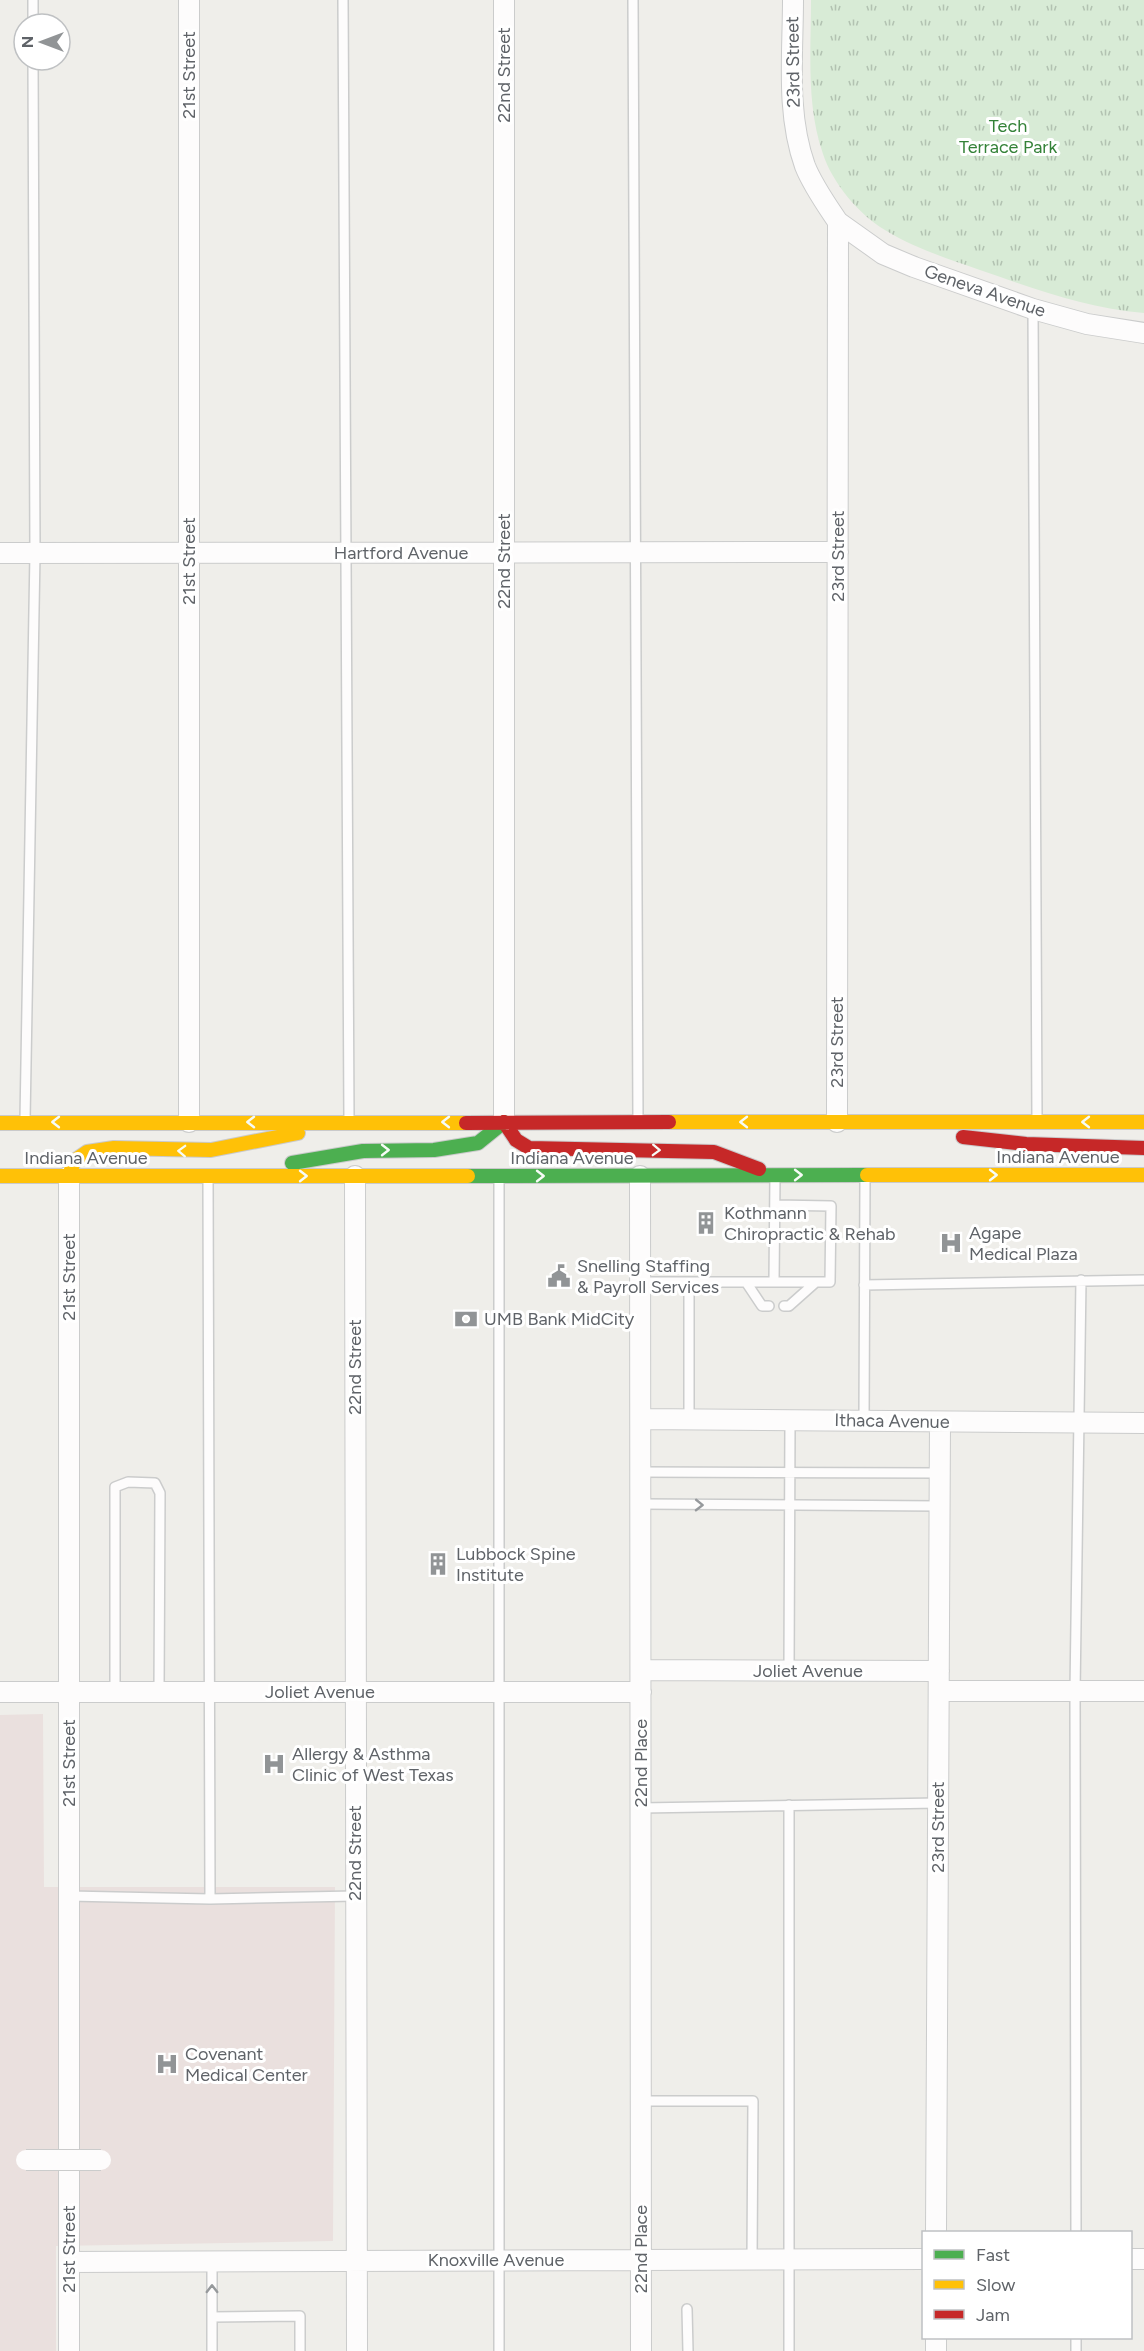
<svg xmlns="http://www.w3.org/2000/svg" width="1144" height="2351" font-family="Figtree,sans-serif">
  <defs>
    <pattern id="park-tufts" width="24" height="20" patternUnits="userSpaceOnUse" patternTransform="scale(1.5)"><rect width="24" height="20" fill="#d8ebd6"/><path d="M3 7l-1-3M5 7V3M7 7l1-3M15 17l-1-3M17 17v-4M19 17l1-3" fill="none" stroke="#b2c2b1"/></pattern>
  </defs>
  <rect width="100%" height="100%" fill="#efeeea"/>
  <path fill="#eae0de" d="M43,1714L44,1887H335L333,2241L56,2246V2351H0V1715Z"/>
  <path fill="url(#park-tufts)" d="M811,0H1144V313C1086,308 1032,288 977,269C946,258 914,248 885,230C859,215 832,182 823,154C806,105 811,51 811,0Z"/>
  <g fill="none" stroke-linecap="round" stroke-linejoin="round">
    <g stroke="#cbcccc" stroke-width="12">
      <path id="lane" d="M33,0V24
        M343,0L349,1120
        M633,0L638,1120
        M1033,309L1037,1119
        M25,1120L35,553L33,60
        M208,1178L210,1899
        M641,1282H830L831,1206L775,1205
        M689,1282V1419
        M746,1282L762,1306H769
        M774,1282L775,1176
        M864,1285L1144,1280
        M784,1306H789L816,1282
        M864,1421L865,1178
        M640,1472L939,1473
        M641,1504L939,1506
        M789,1671L790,1420
        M115,1692V1487L128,1482L155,1483L160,1493L159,1692
        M641,1808L938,1803
        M69,1896L210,1899L355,1896
        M641,2101H753L752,2260
        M1076,2232L1075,1691L1081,1280
        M212,2260V2351
        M687,2309L688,2351
        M212,2317L300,2316V2351
        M1076,2338V2351
        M499,2351V1178
        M789,2351V1805"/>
    </g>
    <g stroke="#cbcccc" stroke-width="22">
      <path id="street" d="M189,0V1122
        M504,0V1122
        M793,0C793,55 786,113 805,166C813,186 826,204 838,222L837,1122
        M838,222L883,254L914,267L1033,309L1087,324L1144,333
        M0,553L838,552
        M69,1176V2351
        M355,1176L357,2351
        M640,1176L641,2351
        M641,1419L1144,1423
        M641,1670L939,1671
        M939,1691H1144
        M0,1692H641
        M936,2232L940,1422
        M1130,2259H1144
        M69,2262L924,2259
        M936,2351V2338"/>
    </g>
    <g stroke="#cacacb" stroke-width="16">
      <path id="fast" d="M292,1163L363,1151L434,1150L478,1143L504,1122
        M468,1176L867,1175"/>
    </g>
    <g stroke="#cacacb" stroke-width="16">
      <path id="slow" d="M669,1122H1144
        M0,1123H466
        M867,1175H1144
        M0,1176H468
        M69,1176L74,1161L87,1152L114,1148L211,1150L298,1133"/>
    </g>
    <g stroke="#cacacb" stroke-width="16">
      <path id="jam" d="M504,1122L516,1140L529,1148L714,1152L759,1169
        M466,1123L669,1122
        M963,1137L1026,1144L1144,1148"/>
    </g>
    <use href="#lane" stroke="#fdfcfc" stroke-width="9"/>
    <use href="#street" stroke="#fdfcfc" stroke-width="20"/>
    <use href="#fast" stroke="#4caf50" stroke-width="14"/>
    <use href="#slow" stroke="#ffc107" stroke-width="14"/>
    <use href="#jam" stroke="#c62828" stroke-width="14"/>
    <g stroke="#cbcccc" stroke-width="22" stroke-linecap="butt">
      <path id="street-bridge" d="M26,2160H101"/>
    </g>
    <use href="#street-bridge" stroke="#fdfcfc" stroke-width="20"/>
  </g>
  <defs><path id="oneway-chevron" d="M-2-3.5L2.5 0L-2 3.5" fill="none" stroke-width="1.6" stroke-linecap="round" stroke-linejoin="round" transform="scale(1.5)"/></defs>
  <g stroke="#f6fbf6">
    <use href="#oneway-chevron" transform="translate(56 1122) rotate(180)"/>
    <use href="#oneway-chevron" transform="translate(251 1122) rotate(180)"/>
    <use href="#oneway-chevron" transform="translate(446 1122) rotate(180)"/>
    <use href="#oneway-chevron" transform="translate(744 1122) rotate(180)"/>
    <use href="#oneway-chevron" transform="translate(1086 1122) rotate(180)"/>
    <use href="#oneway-chevron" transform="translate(385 1150)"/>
    <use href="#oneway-chevron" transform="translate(656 1150) rotate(2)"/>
    <use href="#oneway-chevron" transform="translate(182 1151) rotate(-178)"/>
    <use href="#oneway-chevron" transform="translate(798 1175)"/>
    <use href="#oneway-chevron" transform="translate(993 1175)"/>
    <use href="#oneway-chevron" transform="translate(303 1176)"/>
    <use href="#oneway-chevron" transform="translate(540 1176)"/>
  </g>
  <g stroke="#96999c">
    <use href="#oneway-chevron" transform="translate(699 1505) rotate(1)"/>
    <use href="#oneway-chevron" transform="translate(212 2289) rotate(-90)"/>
  </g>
  <defs>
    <g id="building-bare" transform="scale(1.8)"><path d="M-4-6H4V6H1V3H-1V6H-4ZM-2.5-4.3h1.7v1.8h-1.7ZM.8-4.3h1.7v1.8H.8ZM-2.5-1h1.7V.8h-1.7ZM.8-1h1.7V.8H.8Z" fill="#919496" stroke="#fff" stroke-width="2.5" paint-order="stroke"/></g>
    <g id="hospital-bare" transform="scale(1.8)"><path d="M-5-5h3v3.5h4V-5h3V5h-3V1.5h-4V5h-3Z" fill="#919496" stroke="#fff" stroke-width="2.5" paint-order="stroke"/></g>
    <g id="civic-bare" transform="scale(1.8)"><path d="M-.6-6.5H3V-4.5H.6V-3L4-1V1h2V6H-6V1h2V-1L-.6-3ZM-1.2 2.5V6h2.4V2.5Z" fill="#919496" stroke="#fff" stroke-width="2.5" paint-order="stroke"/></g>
    <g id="bank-bare" transform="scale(1.8)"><path d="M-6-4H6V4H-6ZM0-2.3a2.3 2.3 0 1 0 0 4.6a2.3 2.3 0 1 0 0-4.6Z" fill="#919496" stroke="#fff" stroke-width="2.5" paint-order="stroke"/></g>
  </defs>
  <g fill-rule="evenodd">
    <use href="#building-bare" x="706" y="1223"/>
    <use href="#hospital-bare" x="951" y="1243"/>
    <use href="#civic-bare" x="559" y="1276"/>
    <use href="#bank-bare" x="466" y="1319"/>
    <use href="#building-bare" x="438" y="1564"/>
    <use href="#hospital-bare" x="274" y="1764"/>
    <use href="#hospital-bare" x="167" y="2064"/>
  </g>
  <g text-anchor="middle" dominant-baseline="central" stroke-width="6" stroke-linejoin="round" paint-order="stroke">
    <g font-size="18" fill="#5f6368" stroke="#fff">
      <text transform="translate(793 62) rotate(-91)">23rd Street</text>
      <text transform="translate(189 75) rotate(-90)">21st Street</text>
      <text transform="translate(504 75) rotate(-90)">22nd Street</text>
      <text transform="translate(985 291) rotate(19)">Geneva Avenue</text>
      <text x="401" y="553">Hartford Avenue</text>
      <text transform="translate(838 556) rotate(-90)">23rd Street</text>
      <text transform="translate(189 561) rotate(-90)">21st Street</text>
      <text transform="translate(504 561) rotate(-90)">22nd Street</text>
      <text transform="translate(837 1042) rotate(-90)">23rd Street</text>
      <text x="1058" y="1157">Indiana Avenue</text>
      <text x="86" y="1158">Indiana Avenue</text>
      <text x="572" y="1158">Indiana Avenue</text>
      <text transform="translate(69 1277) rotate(-90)">21st Street</text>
      <text transform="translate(355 1367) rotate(-90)">22nd Street</text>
      <text transform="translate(892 1421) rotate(1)">Ithaca Avenue</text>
      <text x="808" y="1671">Joliet Avenue</text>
      <text x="320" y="1692">Joliet Avenue</text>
      <text transform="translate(69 1763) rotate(-90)">21st Street</text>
      <text transform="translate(641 1763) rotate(-90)">22nd Place</text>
      <text transform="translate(938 1827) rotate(-90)">23rd Street</text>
      <text transform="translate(355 1853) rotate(-90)">22nd Street</text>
      <text transform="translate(69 2249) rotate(-90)">21st Street</text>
      <text transform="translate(641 2249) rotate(-90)">22nd Place</text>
      <text x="496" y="2260">Knoxville Avenue</text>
    </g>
    <g font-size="18" fill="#348238" stroke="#fff">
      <text x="1008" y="126">Tech<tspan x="1008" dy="21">Terrace Park</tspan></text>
    </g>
    <g font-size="18" fill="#5f6368" stroke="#fff" text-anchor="start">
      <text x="724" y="1213">Kothmann<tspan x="724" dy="21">Chiropractic &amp; Rehab</tspan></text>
      <text x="969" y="1233">Agape<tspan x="969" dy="21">Medical Plaza</tspan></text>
      <text x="577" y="1266">Snelling Staffing<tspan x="577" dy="21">&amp; Payroll Services</tspan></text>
      <text x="484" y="1319">UMB Bank MidCity</text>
      <text x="456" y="1554">Lubbock Spine<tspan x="456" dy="21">Institute</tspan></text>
      <text x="292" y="1754">Allergy &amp; Asthma<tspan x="292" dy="21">Clinic of West Texas</tspan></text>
      <text x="185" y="2054">Covenant<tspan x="185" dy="21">Medical Center</tspan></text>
    </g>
  </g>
  <rect x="922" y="2231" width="210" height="108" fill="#ffffff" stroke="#bfc1c3" stroke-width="1.5"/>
  <rect x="934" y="2250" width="30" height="9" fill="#4caf50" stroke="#bfc1c3" stroke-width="1.5"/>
  <text x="976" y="2261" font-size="18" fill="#5f6368">Fast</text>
  <rect x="934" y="2280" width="30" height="9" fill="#ffc107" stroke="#bfc1c3" stroke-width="1.5"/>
  <text x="976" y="2291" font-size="18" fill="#5f6368">Slow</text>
  <rect x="934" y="2310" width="30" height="9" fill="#c62828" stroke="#bfc1c3" stroke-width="1.5"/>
  <text x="976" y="2321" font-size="18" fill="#5f6368">Jam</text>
  <g transform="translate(42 42) rotate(270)"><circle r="28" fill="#ffffff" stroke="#bfc1c3" stroke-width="1.5"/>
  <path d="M0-4.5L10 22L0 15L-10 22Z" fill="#919496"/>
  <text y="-9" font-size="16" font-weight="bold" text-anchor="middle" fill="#5f6368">N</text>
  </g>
</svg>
